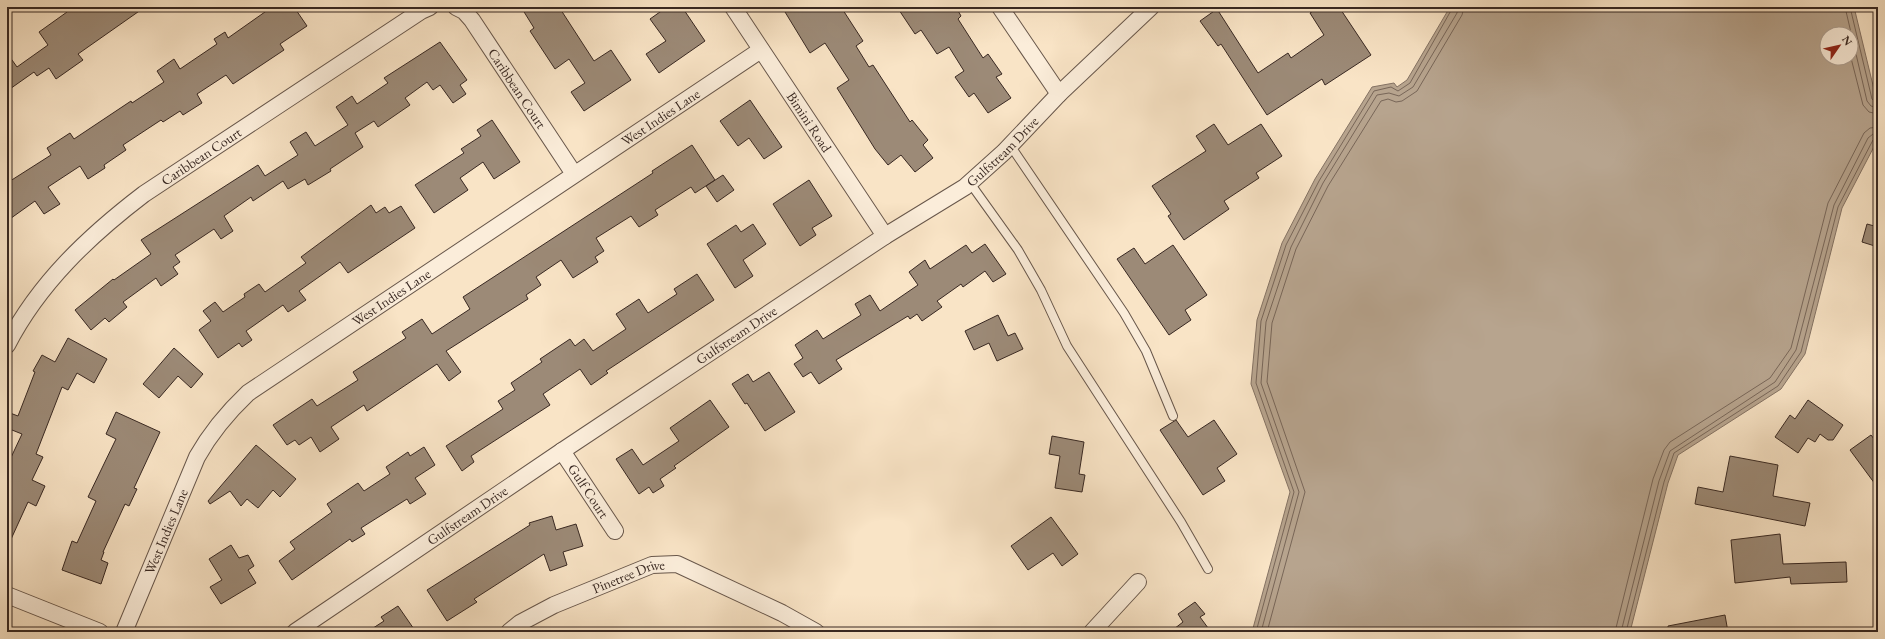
<svg xmlns="http://www.w3.org/2000/svg" width="1885" height="639" font-family="'EB Garamond',serif">
  <rect width="100%" height="100%" fill="#f9e4c6"/>
  <filter id="stains"><feTurbulence type="fractalNoise" baseFrequency=".005" numOctaves="4"/><feColorMatrix values="0 0 0 0 .2 0 0 0 0 .09 0 0 0 0 .02 0 0 0 .5 -.17"/></filter>
  <radialGradient id="worn" r=".72"><stop offset=".6" stop-color="#630" stop-opacity="0"/><stop offset="1" stop-color="#630" stop-opacity=".3"/></radialGradient>
  <path fill="#b7a48e" stroke="#847263" fill-rule="evenodd" d="M1450,7H1854L1878,106V139L1842,208L1805,354L1781,389L1678,455L1668,483L1630,632H1252L1290,492L1251,384L1257,320L1282,243L1315,179L1372,87L1394,83L1397,87L1407,80ZM1827,34H1851V58H1827Z"/>
  <g fill="none" stroke-linecap="round" stroke-linejoin="round">
    <path stroke="#786658" stroke-width="1" d="M1845,7L1867,101L1871,106L1878,108
      M1850,7L1872,99L1875,102L1878,103
      M1851,58L1863,105L1869,112L1878,114
      M1256,632L1294,492L1256,383L1261,321L1286,245L1319,181L1374,91L1391,87L1398,91L1410,83L1453,7
      M1261,632L1299,492L1261,383L1266,322L1291,247L1323,183L1377,95L1389,93L1399,96L1413,87L1457,13L1458,7
      M1267,632L1305,492L1267,382L1272,323L1296,249L1328,186L1381,101L1388,99L1396,102L1402,101L1417,91L1462,15L1464,7
      M1615,632L1653,479L1664,450L1670,442L1770,378L1791,348L1828,203L1864,133L1870,128L1878,127
      M1621,632L1659,481L1670,451L1775,382L1796,350L1834,205L1868,138L1873,134L1878,133
      M1626,632L1664,482L1674,453L1778,386L1801,352L1838,207L1873,140L1878,138"/>
  </g>
  <path fill="#9c8a77" stroke="#382822" d="M64,7H145L78,54L83,60L56,79L49,68L37,76L34,72L7,91V53L17,67L48,45L39,32L67,12Z
    M272,7H294L307,26L280,44L284,50L233,84L226,75L197,94L202,103L183,115L180,111L163,122L161,120L123,145L126,150L104,165L105,168L88,179L80,166L48,187L60,204L44,214L35,201L7,221V183L51,155L47,148L70,133L74,139L131,101L132,103L164,82L157,71L174,59L180,69L217,44L214,39L225,32L228,38Z
    M521,7H559L594,61L611,50L631,80L584,111L571,92L585,83L569,59L555,69L530,31L534,28Z
    M667,7H682L705,41L659,73L646,54L666,41L650,19Z
    M782,7H841L863,41L856,46L869,67L873,65L910,122L912,120L928,140L923,145L933,158L915,172L901,155L888,165L875,149L837,88L849,80L825,43L810,53Z
    M897,7H956L961,16L958,19L983,58L988,54L1002,74L996,77L1011,98L988,113L974,93L969,97L955,77L964,71L949,47L937,54L921,30L915,34Z
    M1319,7H1339L1371,55L1325,85L1322,79L1267,115L1221,44L1218,46L1200,21L1217,9L1258,73L1288,53L1291,58L1324,35L1310,13Z
    M440,42L467,80L460,85L466,94L453,103L440,85L433,90L427,82L405,98L410,105L378,127L374,121L355,133L363,147L330,169L331,171L308,185L305,179L288,189L283,181L253,201L251,197L224,216L233,231L221,239L214,229L175,255L180,262L173,267L178,274L161,286L156,278L123,302L127,307L109,322L105,318L91,330L75,310L113,279L114,280L151,254L141,240L258,165L265,176L298,155L290,142L306,132L315,146L348,125L336,107L352,96L357,104L388,83L384,78Z
    M750,100L782,147L764,159L749,138L738,146L720,121Z
    M492,120L520,162L494,179L483,162L460,178L468,190L434,213L415,185L464,153L461,149L481,136L477,130Z
    M1214,124L1228,145L1261,124L1282,156L1256,173L1259,178L1224,201L1229,209L1184,240L1168,216L1171,214L1152,186L1206,151L1196,136Z
    M692,145L715,180L695,193L691,187L655,210L658,215L639,227L631,216L596,238L604,251L595,257L598,262L573,278L561,260L536,277L541,285L526,295L528,299L446,351L461,372L449,381L437,364L367,411L364,405L331,427L339,439L320,452L311,437L299,445L295,440L287,445L273,425L312,399L317,406L358,380L353,372L406,338L402,332L422,319L432,334L470,309L463,297L653,173L652,171Z
    M723,175L734,190L717,202L706,186Z
    M809,180L832,216L812,228L816,235L800,246L773,204Z
    M371,205L376,213L385,207L389,213L401,206L415,228L348,273L340,262L299,291L306,300L288,312L283,305L246,331L252,340L242,347L239,343L218,358L199,330L211,321L203,311L215,302L223,312L245,297L244,294L259,284L265,292L306,263L301,257Z
    M753,224L766,244L743,260L753,276L735,288L707,244L736,225L741,232Z
    M1867,224L1878,227V247L1862,242Z
    M985,244L1006,274L993,282L985,271L963,287L961,284L937,301L942,307L922,321L917,314L910,319L908,316L836,360L842,369L819,384L811,372L803,377L794,364L803,358L795,345L817,330L823,339L861,315L855,304L870,295L880,311L918,285L909,272L925,260L930,269L966,245L972,253Z
    M1173,245L1207,295L1185,310L1191,320L1169,335L1117,259L1134,248L1145,264Z
    M697,274L714,300L606,371L608,373L591,385L580,369L543,394L550,405L471,456L474,462L462,471L446,446L503,409L498,401L515,390L511,383L542,362L540,359L570,339L575,346L584,339L593,351L626,329L616,314L639,299L648,313L677,294L674,289Z
    M998,315L1008,336L1015,333L1023,349L997,361L989,343L974,350L965,331Z
    M68,338L107,359L94,383L77,373L68,390L62,387L36,454L43,457L32,480L45,486L36,506L28,502L7,548V466L22,434L7,428V419L10,413L18,416L35,372L33,371L42,355L55,362Z
    M174,348L203,374L191,388L178,376L159,398L143,384Z
    M769,372L795,412L765,431L747,403L745,404L732,384L748,374L753,382Z
    M710,400L729,427L674,466L676,468L660,479L664,486L653,493L649,487L639,494L616,459L632,449L643,465L679,441L670,428Z
    M1808,400L1843,425L1833,440H1828L1820,434L1815,442L1808,438L1798,453L1775,437L1790,415L1795,419Z
    M116,412L160,432L134,488L137,489L129,506L125,504L103,552H104L101,560L108,563L101,584L62,570L72,541L77,543L96,501L88,497L116,439L106,434Z
    M1176,420L1188,437L1214,420L1237,454L1217,468L1225,481L1203,495L1160,430Z
    M1871,435L1878,444V488L1850,450Z
    M1052,436L1084,442L1079,474L1085,475L1082,492L1055,488L1060,456L1049,454Z
    M256,445L296,479L280,497L273,490L258,508L247,499L241,506L230,491L210,504L208,501Z
    M424,447L435,465L415,478L426,494L410,504L407,499L361,528L365,534L352,542L350,539L292,580L279,561L295,549L290,542L332,512L327,504L358,483L364,491L390,474L386,467L408,452L410,456Z
    M1730,456L1778,465L1773,496L1810,503L1805,526L1695,504L1698,487L1723,492Z
    M552,516L556,530L576,524L583,546L563,552L567,565L550,571L544,554L474,599L477,602L447,621L427,590L530,525L529,523Z
    M1051,517L1078,554L1062,566L1053,553L1028,570L1011,546Z
    M1780,534L1783,564L1846,562L1847,582L1791,584L1790,577L1735,583L1731,540Z
    M231,545L239,558L248,555L254,566L248,570L256,583L221,604L210,587L222,580L209,559Z
    M1195,602L1205,614L1200,617L1211,632H1170L1183,622L1178,614Z
    M398,606L416,632H367L384,621L381,617Z
    M1725,615L1728,632H1668V626Z"/>
  <g fill="none" stroke-linecap="round" stroke-linejoin="round">
    <g stroke="#68574b" stroke-width="10">
      <path id="service" d="M1010,145L1124,313L1146,351L1173,416
        M970,183L1018,250L1041,290L1067,346L1181,522L1208,569"/>
    </g>
    <g stroke="#68574b" stroke-width="18">
      <g id="minor">
        <path id="s1" d="M456,7L464,11L472,20L574,174"/>
        <path id="s2" d="M733,7L885,236"/>
        <path d="M1000,7L1059,94"/>
        <path id="s3" d="M7,345C39,283 89,236 144,194L421,11L430,7"/>
        <path id="s4" d="M562,451L615,531"/>
        <path d="M7,595L100,632"/>
        <path id="s5" d="M124,632L197,457C211,432 227,413 248,393L761,50"/>
        <path id="s6" d="M295,632L562,451L885,236L965,187L1004,152L1059,94L1151,7"/>
        <path id="s7" d="M509,632L520,623L554,605L652,565L677,564L782,613L816,632"/>
        <path d="M1092,632L1138,582"/>
      </g>
    </g>
    <use href="#service" stroke="#fbedda" stroke-width="8"/>
    <use href="#minor" stroke="#fbedda" stroke-width="16"/>
  </g>
  <g text-anchor="middle" dominant-baseline="central" stroke-width="3.5" stroke-linejoin="round" paint-order="stroke">
    <g font-size="14" fill="#382822" stroke="#fbedda">
      <text stroke="none"><textPath href="#s1" startOffset="103">Caribbean Court</textPath></text>
      <text stroke="none"><textPath href="#s5" startOffset="768">West Indies Lane</textPath></text>
      <text stroke="none"><textPath href="#s2" startOffset="138">Bimini Road</textPath></text>
      <text stroke="none"><textPath href="#s6" startOffset="856">Gulfstream Drive</textPath></text>
      <text stroke="none"><textPath href="#s3" startOffset="274">Caribbean Court</textPath></text>
      <text stroke="none"><textPath href="#s5" startOffset="444">West Indies Lane</textPath></text>
      <text stroke="none"><textPath href="#s6" startOffset="532">Gulfstream Drive</textPath></text>
      <text stroke="none"><textPath href="#s4" startOffset="48">Gulf Court</textPath></text>
      <text stroke="none"><textPath href="#s6" startOffset="208">Gulfstream Drive</textPath></text>
      <text stroke="none"><textPath href="#s5" startOffset="109">West Indies Lane</textPath></text>
      <text stroke="none"><textPath href="#s7" startOffset="133">Pinetree Drive</textPath></text>
    </g>
  </g>
  <rect width="1885" height="639" fill="none" stroke="#f9e4c6" stroke-width="24"/>
  <rect x="8" y="8" width="1869" height="623" fill="none" stroke="#382822" stroke-width="2"/>
  <rect x="12" y="12" width="1861" height="615" fill="none" stroke="#382822"/>
  <g transform="translate(1839 46) rotate(56)"><circle r="19" fill="#fbedda" stroke="#ad9e90"/>
  <path d="M0-3L7 15L0 10L-7 15Z" fill="#8f2418"/>
  <text y="-6" font-size="11" font-weight="bold" text-anchor="middle" fill="#382822">N</text>
  </g>
  <rect width="100%" height="100%" filter="url(#stains)"/>
  <rect width="100%" height="100%" fill="url(#worn)"/>
</svg>
